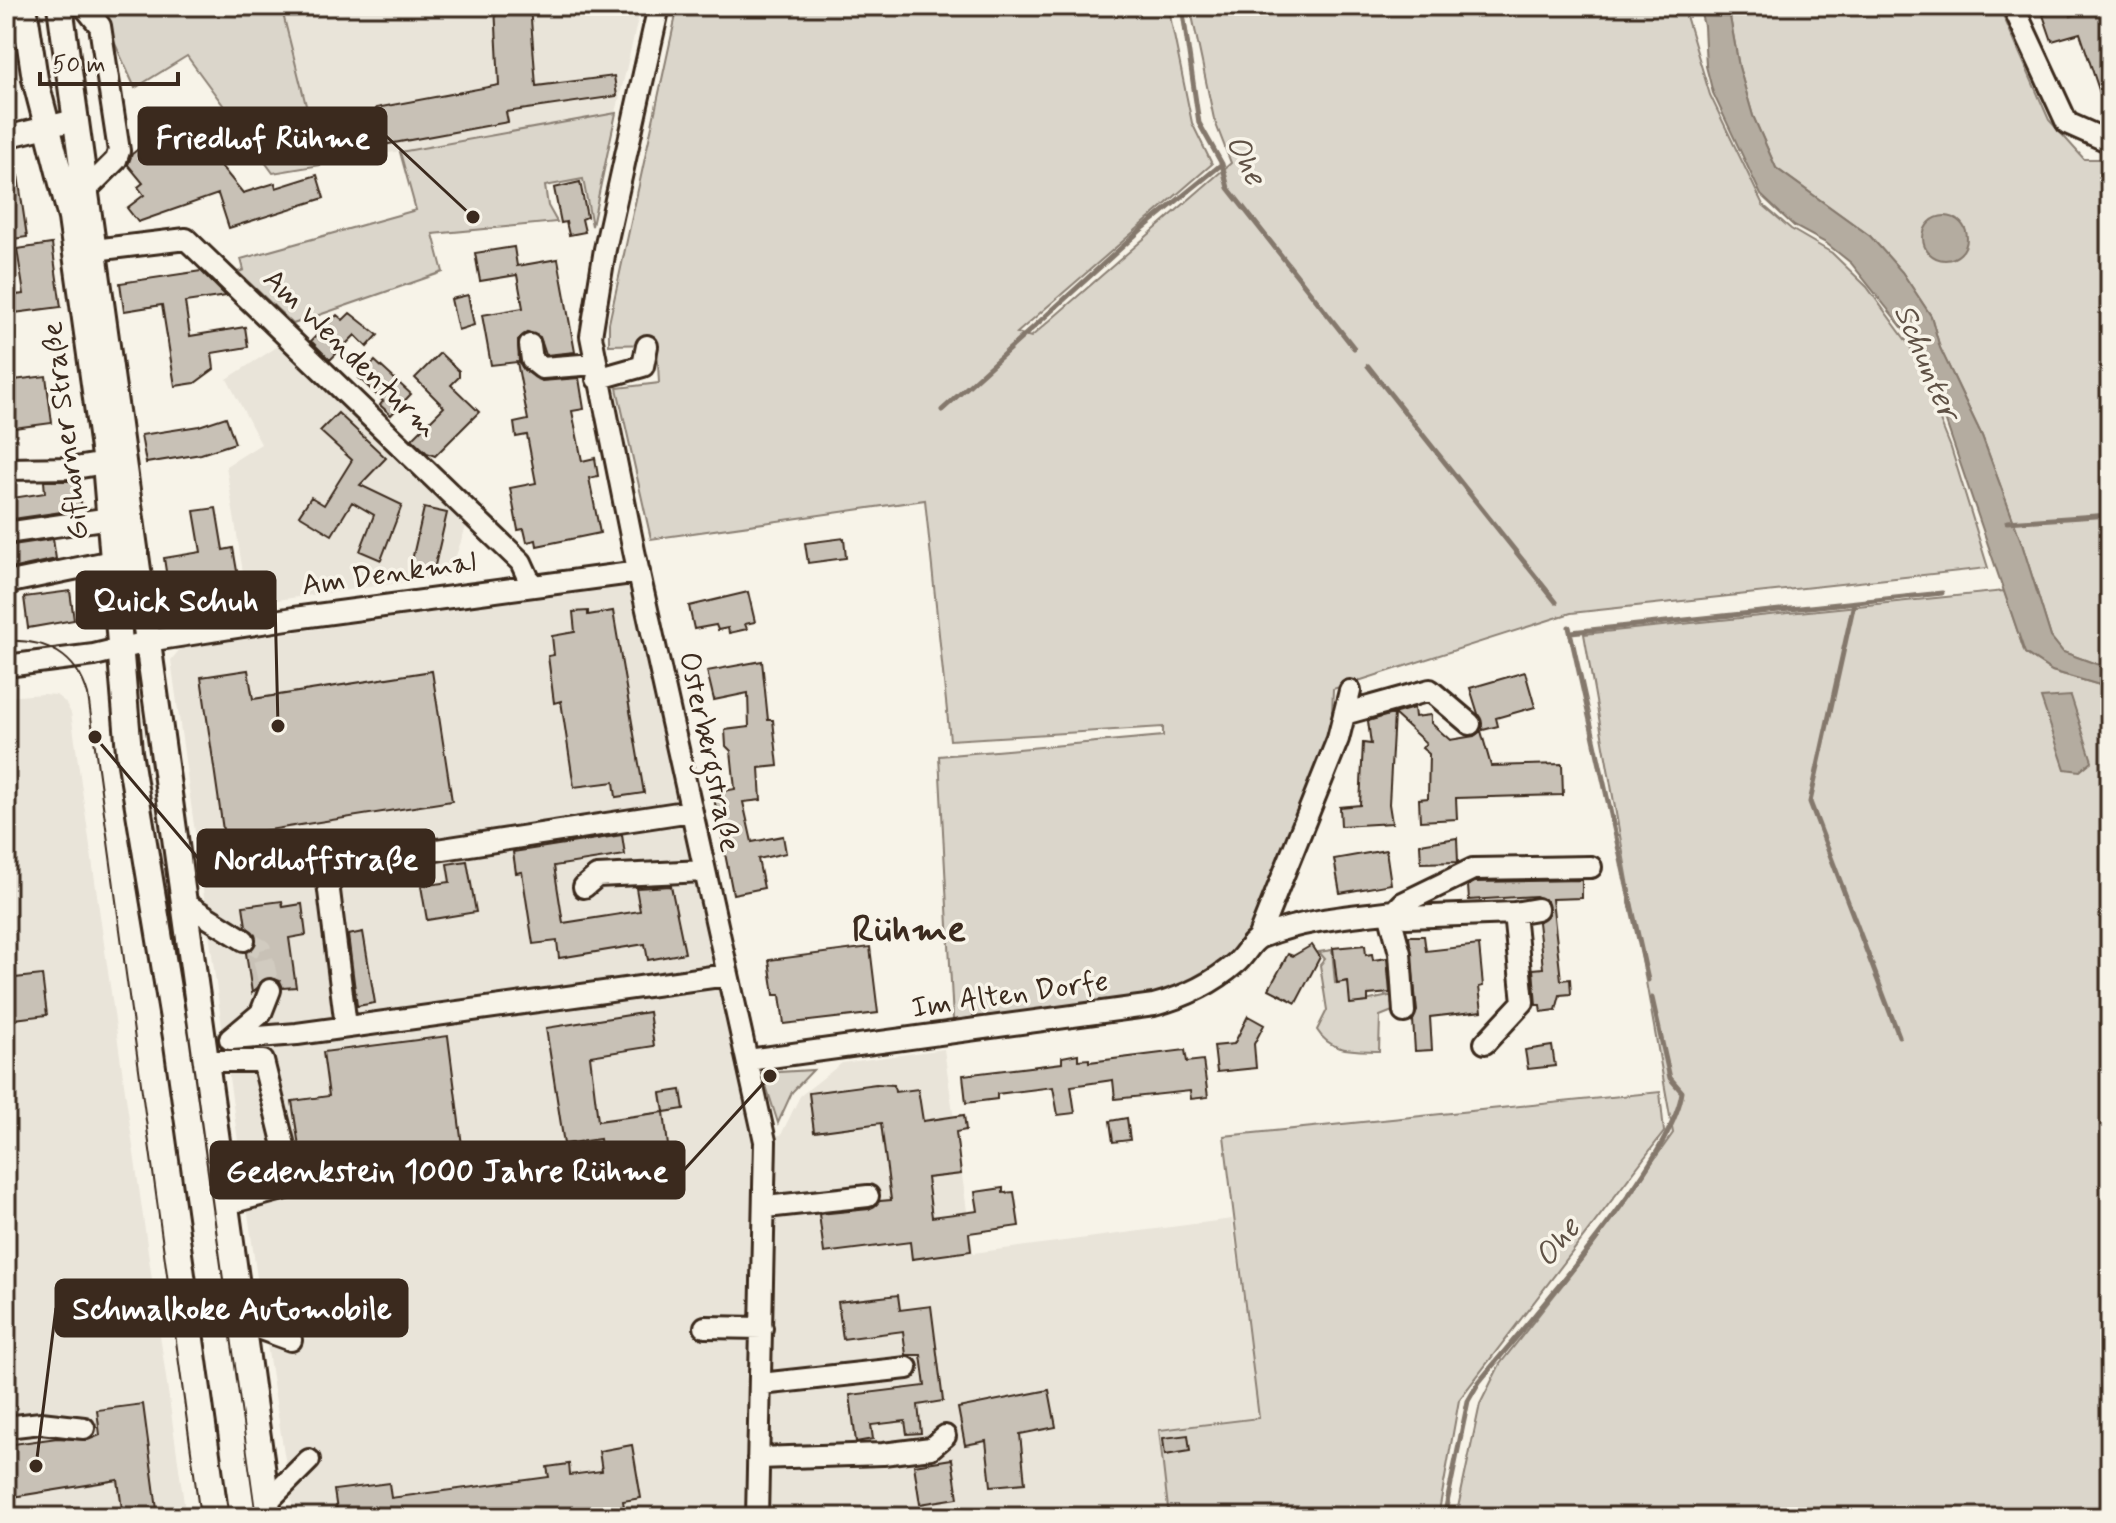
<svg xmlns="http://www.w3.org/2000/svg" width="2116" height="1523" font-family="Mynerve,sans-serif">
  <rect width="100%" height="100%" fill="#f7f3e8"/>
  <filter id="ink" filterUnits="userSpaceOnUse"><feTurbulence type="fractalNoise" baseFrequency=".0125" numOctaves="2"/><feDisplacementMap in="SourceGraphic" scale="16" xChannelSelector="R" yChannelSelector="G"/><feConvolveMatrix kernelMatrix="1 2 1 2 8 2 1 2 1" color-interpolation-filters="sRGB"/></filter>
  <g filter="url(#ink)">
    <path fill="#e9e4d9" d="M281,6H641L616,113L321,165Z
      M280,345L467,524L449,576L248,604L226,466L261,444L227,379Z
      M632,584L738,1062L750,1137L781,1135L800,1096L842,1063L944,1049L973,1253L1232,1219L1259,1419L1158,1429L1169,1517H294L261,1307L171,660L181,648Z
      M43,694L56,695L65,702L71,713L186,1517H6V697Z"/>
    <path fill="#dbd6cb" stroke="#8b8074" stroke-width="2" d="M98,6H281L321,165L273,173L187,56L135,88Z
      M678,6H1168L1192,123L1212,164L1017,333L1031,337L1231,163L1214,119L1190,6H1683L1710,95L1763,205L1791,229L1832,253L1867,287L1910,346L1951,448L1988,568L1571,613L1333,689L1331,739L1249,937L1232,957L1201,979L1163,994L953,1020L939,756L1163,736V727L950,740L925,500L651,539L617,388L659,383L657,344L609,345V323Z
      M1728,6H1999L2049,120L2084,159H2110V669L2063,652L2051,637L2022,544L1982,436L1940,348L1931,316L1902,272L1870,236L1776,168L1753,116L1739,67Z
      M616,113L592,226L583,179L545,186L548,206L557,222L433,234L443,272L293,324L238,272L244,270L241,259L416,210L400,152Z
      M2004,591L2025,653L2052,671L2110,688V1517H1456L1480,1404L1500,1364L1593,1246L1673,1133L1584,634Z
      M1332,950L1335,983L1348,981L1351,1004L1394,995L1395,1010L1380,1016L1379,1051C1354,1050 1331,1053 1317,1030L1327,1010L1320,965L1325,959L1319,952Z
      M813,1070L792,1092L778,1123L762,1073Z
      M1660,1092L1664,1132L1459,1400L1438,1517H1169L1159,1430L1259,1418L1224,1136Z"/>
    <path fill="#b4aca0" stroke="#84786c" stroke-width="2" d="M1699,6H1728L1739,67L1753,116L1776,168L1870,236L1902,272L1931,316L1940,348L1982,436L2022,544L2051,637L2063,652L2110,669V688L2052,671L2025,653L1943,413L1905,331L1851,263L1826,243L1794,226L1761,195L1713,93L1706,66L1704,26Z
      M1923 238a22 22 0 1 1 44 0a22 22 0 1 1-44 0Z
      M2071,696L2092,761L2080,771L2065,769L2041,698Z"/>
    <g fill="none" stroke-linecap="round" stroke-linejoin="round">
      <path stroke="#84786c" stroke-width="5" d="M1182,6L1199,123L1222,164L1228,188L1354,348
        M1368,366L1556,602
        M942,410L1142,229L1222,164
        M2007,522L2110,515
        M1854,603L1810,802L1899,1036
        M1569,627L1648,980
        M1571,632L1942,593
        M1444,1517L1468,1401L1479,1382C1529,1320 1672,1162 1682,1092L1670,1078L1652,998"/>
    </g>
    <path fill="#c8c1b6" stroke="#3b2a1e" stroke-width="2" d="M495,6H530L536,86L614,76L617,96L506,112L508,122L383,145L376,108L499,85Z
      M2104,6H2110V114H2107L2080,33L2052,41L2043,15L2068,7L2071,16Z
      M177,118L192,136L195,134L243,193L275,183L276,188L317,175L324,198L229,228L218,194L138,222L127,208L144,195L138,187L143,183L128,165L132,154Z
      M15,155L27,237L6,240V156Z
      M580,182L587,217L582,219L585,232L569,235L566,222L561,223L554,188Z
      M52,244L61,307L6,314V296L24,294L17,249Z
      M514,247L517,266L558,259L575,352L546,355L540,337L528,332L518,341L519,362L524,370L542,381L579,378L584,409L572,411L582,461L595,458L598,476L589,478L600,533L537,546L536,540L527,542L524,529L518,530L510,488L536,483L527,435L516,437L514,423L528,420L517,362L491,365L482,315L523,308L517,275L480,281L475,253Z
      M201,271L226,296L185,302L190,336L245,327L248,347L212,353L214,369L195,383L175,386L162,305L124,311L120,283Z
      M468,295L474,325L458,330L451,299Z
      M350,313L378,335L367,347L355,335L330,360L311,341L337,315L343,320Z
      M440,353L459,371V377L451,385L479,412L435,456L427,453L412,439L444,407L415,378Z
      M375,361L411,394L391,415L380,405L383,401L359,378Z
      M46,376L52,423L6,429V381Z
      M338,413L386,458L360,485L402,505L381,560L360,551L374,515L352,502L332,535L299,515L311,497L324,505L352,460L320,431Z
      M226,417L235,443L201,454L146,463L141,435L199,426Z
      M44,481H78L82,509L6,520V499L45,493Z
      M216,508L223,550L233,548L238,577L168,585L164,558L201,552L194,511Z
      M424,508L447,513L433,574L410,569Z
      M844,538L846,558L808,563L805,543Z
      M53,539L56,559L6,570V546Z
      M70,591L74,620L28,628L24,597Z
      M748,592L755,622L745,624L747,629L729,633L728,628L718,630L716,625L694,629L689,606Z
      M588,611V615L613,611L644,793L616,797L614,782L574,787L561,701L554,703L548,656L554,655L552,636L575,632L573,612Z
      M762,661L768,720H773L778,766L759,768L761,800L743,802L752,842L783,836L786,853L758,859L764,888L733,894L713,793L735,789L731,751L726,746L725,730L749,727L748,693L714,700L707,671Z
      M248,670L253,699L432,671L452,801L224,837L201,677Z
      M1525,672L1535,707L1496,718L1498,726L1483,730L1470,688Z
      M1414,708L1415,717L1431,715V723L1450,740L1474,736L1481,731L1491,766L1562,764L1563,795L1456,798L1457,819L1420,821L1419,799L1428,798L1429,754L1422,748L1426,743L1394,714L1389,804L1392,823L1341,826L1340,807L1360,805L1363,743L1371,744L1368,721Z
      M622,835L625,855L554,866L563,923L640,911L636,888L671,886L685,953L648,960L645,944L559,958L557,941L533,944L522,872L516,873L513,852Z
      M1457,838L1458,862L1421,863L1420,844Z
      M1386,850L1391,884L1340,893L1334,859Z
      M467,861L476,912L427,920L421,886L450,882L447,864Z
      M1582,880V898L1552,899L1561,980L1570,979L1571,994L1560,995L1556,1010L1541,1012L1540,1005H1536L1533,969L1543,968L1538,922L1549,914L1547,901L1536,896L1469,900L1468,886L1475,882Z
      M282,901L283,907L302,904L306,935L289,938L296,987L283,988L280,981L269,977L252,993L246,953L255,947L257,940L246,926L243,906Z
      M363,932L375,1003L357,1006L348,935Z
      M1409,936H1424L1426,951L1479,945L1483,986L1479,987L1482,1011L1430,1017L1432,1050L1415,1051L1413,1020L1417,1011Z
      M1312,945L1320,957L1296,1003L1269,989L1288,954L1293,956Z
      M1365,945L1366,955L1372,954L1373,960L1387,958L1390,993L1368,995V1002L1350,1004L1348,981L1337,983L1333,948Z
      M870,947L878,1013L784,1024L780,995H774L769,960Z
      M42,975L47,1015L6,1020V979Z
      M649,1012L654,1046L590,1056L598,1121L664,1112L668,1146L602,1154L600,1139L564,1144L546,1028Z
      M1248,1016L1264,1025L1254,1044L1256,1068L1217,1072L1214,1046L1234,1044Z
      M448,1036L464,1161L339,1178L336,1154L301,1159L292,1101L329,1096L323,1052Z
      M1552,1046L1555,1066L1528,1069L1525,1050Z
      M1185,1050L1187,1062L1203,1060L1208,1097L1191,1099L1190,1091L1115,1099L1113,1080L1071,1086L1075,1113L1058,1115L1053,1087L997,1094V1099L966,1103L963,1075L1062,1063V1057L1078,1054V1060L1089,1059V1062Z
      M876,1084L894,1085L895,1092L918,1089L923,1121L964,1115L966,1130L956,1132L961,1174L927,1178L932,1217L978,1211L975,1192L1003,1188V1193L1014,1192L1019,1226L969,1233L971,1251L912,1259L910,1242L824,1253L819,1214L869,1209L880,1201L891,1200L881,1123L814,1132L809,1093Z
      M681,1090L684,1109L664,1112L661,1093Z
      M1127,1118L1130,1140L1113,1142L1110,1121Z
      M898,1295L900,1310L931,1306L943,1401L918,1405L921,1433L907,1434L905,1421L871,1425L873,1439L856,1442L850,1395L925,1386L921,1355H906L903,1331L843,1339L838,1302Z
      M1049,1390L1056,1427L1020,1434L1025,1483L991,1486L986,1441L965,1445L958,1408Z
      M143,1404L158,1517H123L118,1480L6,1498V1445L57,1438L88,1440L100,1435L97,1410Z
      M1188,1435L1190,1451L1165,1455L1163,1438Z
      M632,1445L641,1498L623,1501L624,1507L582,1514V1517H338L334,1490L389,1483L391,1498L549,1477L547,1467L569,1464L570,1475L602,1471L599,1451Z
      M952,1459L958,1498L920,1504L914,1465Z"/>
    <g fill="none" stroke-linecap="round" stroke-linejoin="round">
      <path stroke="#d1cbc0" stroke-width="20" stroke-dasharray="20 10" stroke-linecap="butt" d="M244,940L261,949L270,990"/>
      <g stroke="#3b2a1e" stroke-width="26">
        <path id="minor" d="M84,6L100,26L119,151L116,160L85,191
          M659,6L605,249L591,336L634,551L765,1141L757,1517
          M2013,6L2067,123L2110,142
          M6,137L75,120
          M94,250L186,239L521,562L531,584
          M530,345L532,360L542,368L595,364
          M597,379L643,366L647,346
          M6,469L75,468L105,463
          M6,533L125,516
          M6,583L112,561
          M6,666L94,655L160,639L294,618L639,572
          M1344,714L1430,690L1470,724
          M584,887L597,876L704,871
          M183,902L244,940
          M1395,911L1406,917L1514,913L1523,1002L1485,1043
          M1395,911L1403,903L1473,869L1591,867
          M1389,912L1400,953L1404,1012
          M1514,913L1537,909
          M1258,938L1338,739L1350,691
          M346,1026L326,867L691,811
          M230,1039L261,1013L270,990
          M231,1039L297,1034L727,975
          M748,1060L1154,1005C1184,997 1212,984 1236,963C1245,956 1251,941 1261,937C1302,920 1351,916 1395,911
          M206,1061H263L294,1186L226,1204
          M766,1207L868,1196
          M240,1310L294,1305
          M241,1322L291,1340
          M705,1327L762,1328
          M761,1384L907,1368
          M6,1427L41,1423L84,1428
          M758,1458L883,1454L931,1448L945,1436
          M267,1502L309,1460"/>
      </g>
      <g stroke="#3b2a1e" stroke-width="30">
        <path id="major" d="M24,6L35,79L71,218L105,463L129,752L176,1037L243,1517
          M60,6L269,1517"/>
      </g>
      <use href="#minor" stroke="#f7f3e8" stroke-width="20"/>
      <use href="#major" stroke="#f7f3e8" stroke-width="24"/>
      <path stroke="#3b2a1e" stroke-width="2" d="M6,641C46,639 77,655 88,695L200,1517"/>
    </g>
  </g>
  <g text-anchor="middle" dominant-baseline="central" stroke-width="7" stroke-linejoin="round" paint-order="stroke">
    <g font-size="30" fill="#3b2a1e" stroke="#f7f3e8">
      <text transform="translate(350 354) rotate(44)">Am Wendenturm</text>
      <text transform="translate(66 431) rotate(-97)">Gifhorner Straße</text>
      <text transform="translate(389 574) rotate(-8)">Am Denkmal</text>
      <text transform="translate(709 752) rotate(78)">Osterbergstraße</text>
      <text transform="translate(1010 995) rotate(-8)">Im Alten Dorfe</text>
    </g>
    <g font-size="32" font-style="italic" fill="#5f5145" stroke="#f7f3e8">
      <text transform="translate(1245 160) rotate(63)">Ohe</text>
      <text transform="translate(1926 362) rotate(67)">Schunter</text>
      <text transform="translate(1558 1243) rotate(-52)">Ohe</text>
    </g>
    <g font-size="38" font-weight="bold" fill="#3b2a1e" stroke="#f7f3e8">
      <text x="909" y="930">Rühme</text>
    </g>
  </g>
  <path fill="none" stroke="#3b2a1e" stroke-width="3" d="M473 217L386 136M278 726L275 600M95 737L198 858M770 1076L684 1170M36 1466L56 1308"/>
  <g fill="#3b2a1e" stroke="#f7f3e8" stroke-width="3">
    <circle cx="473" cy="217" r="8"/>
    <circle cx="278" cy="726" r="8"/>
    <circle cx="95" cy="737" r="8"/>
    <circle cx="770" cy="1076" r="8"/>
    <circle cx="36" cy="1466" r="8"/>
  </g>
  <g fill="#3b2a1e" stroke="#3b2a1e" stroke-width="3">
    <rect x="139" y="108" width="247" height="56" rx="8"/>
    <rect x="77" y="572" width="198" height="56" rx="8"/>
    <rect x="198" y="830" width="236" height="56" rx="8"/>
    <rect x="211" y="1142" width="473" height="56" rx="8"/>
    <rect x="56" y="1280" width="351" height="56" rx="8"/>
  </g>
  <g font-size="32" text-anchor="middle" font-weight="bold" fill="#fff">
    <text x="263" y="148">Friedhof Rühme</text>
    <text x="176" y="611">Quick Schuh</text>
    <text x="316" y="869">Nordhoffstraße</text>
    <text x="447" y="1181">Gedenkstein 1000 Jahre Rühme</text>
    <text x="232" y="1319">Schmalkoke Automobile</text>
  </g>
  <rect width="2116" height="1523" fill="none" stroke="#f7f3e8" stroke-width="32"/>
  <rect x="16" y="16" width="2084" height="1491" fill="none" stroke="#3b2a1e" stroke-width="3" filter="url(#ink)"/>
  <path d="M40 72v12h138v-12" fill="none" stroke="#3b2a1e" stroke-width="4"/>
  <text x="52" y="72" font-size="24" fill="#3b2a1e" stroke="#f7f3e8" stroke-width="6" paint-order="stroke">50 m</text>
</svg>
